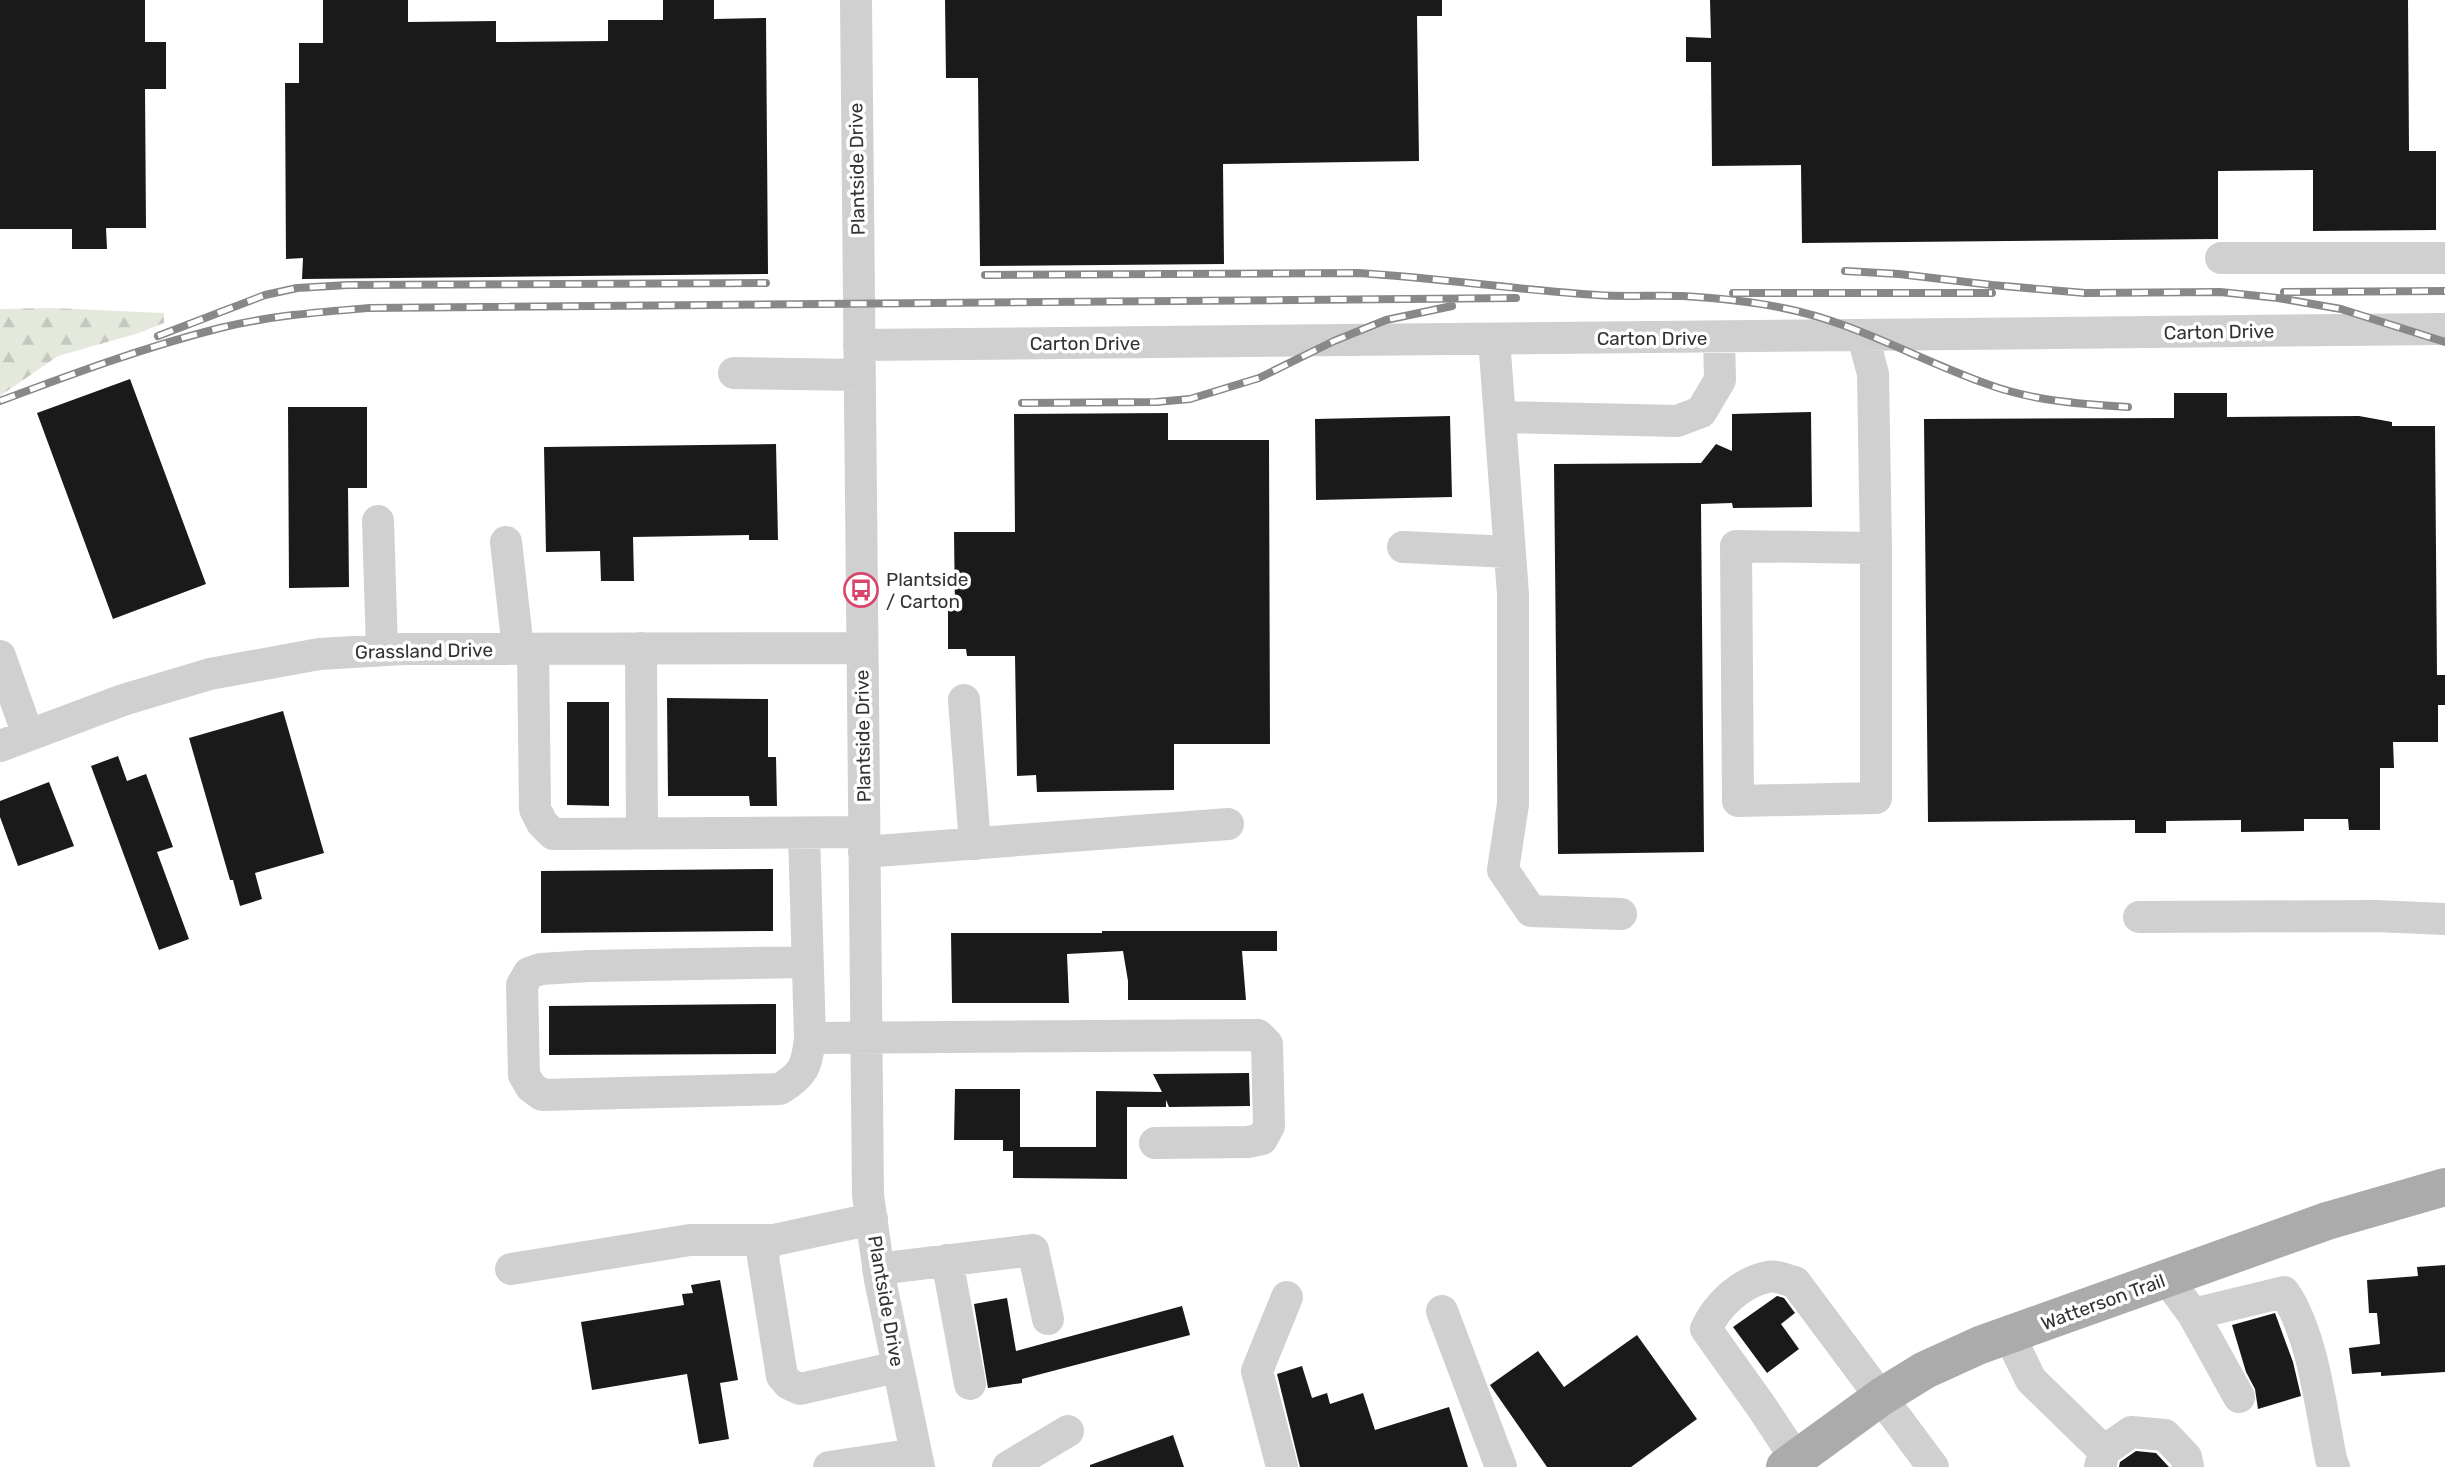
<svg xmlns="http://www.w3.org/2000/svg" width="2445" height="1467" font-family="Rubik,sans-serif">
  <defs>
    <pattern id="forest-firs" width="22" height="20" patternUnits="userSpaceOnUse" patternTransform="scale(1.75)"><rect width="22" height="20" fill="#e5e9dd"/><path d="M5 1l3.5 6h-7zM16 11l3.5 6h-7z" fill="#c5c8be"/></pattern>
  </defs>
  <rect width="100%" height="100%" fill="#fff"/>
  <path fill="url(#forest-firs)" d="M52,308L164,313V323L139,333L58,356L0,396V309Z"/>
  <path fill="#1a1a1a" d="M0,0H145V42H166V89H145L146,228H106L107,249H72V229H0Z
    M323,0H408V22L496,21V42L608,41V20H663V0H714V19L766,18L768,274L302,279L303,258L286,259L285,83H299V43H323Z
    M945,0H1442V16H1417L1419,161L1223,164L1224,264L980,266L978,78H946Z
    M1710,0H2408L2409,151H2436V230L2313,231V170L2218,171V239L1802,243L1801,165L1712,166L1711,62H1686V37L1711,38Z
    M130,379L206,584L113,619L37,413Z
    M2174,393H2227V417L2359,416L2392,422V426H2435L2437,675H2445V705H2438V742H2393L2394,768H2380V830H2349L2348,819H2304V831L2241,832V820L2166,821V833H2135V820L1928,822L1924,419L2174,418Z
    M288,407H367V488H348L349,587L289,588Z
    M1811,412L1812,507L1733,508L1732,503L1701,504L1704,852L1558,854L1554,464L1701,463L1716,444L1732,451V414Z
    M1168,413V440H1269L1270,744H1174V790L1037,792L1036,775L1017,776L1015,656H967L966,649H948V610H955L954,532H1015L1014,414Z
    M1450,416L1452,497L1316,500L1315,419Z
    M776,444L778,540H749V535L633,537L634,581H601L600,551L546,552L544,447Z
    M667,698L768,699V757H776L777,806H750L749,796H668Z
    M567,702H609V806L567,805Z
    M283,711L324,853L255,873L262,899L240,906L233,880H230L189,738Z
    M118,756L127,781L146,774L173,847L157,852L189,939L159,950L91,766Z
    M49,782L74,846L18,866L0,817V801Z
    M773,869V931L541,933V871Z
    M1102,931H1277V951H1242L1246,1000H1128V981L1123,951L1105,952L1067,954L1069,1003H952L951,933H1102Z
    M776,1004V1054L549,1055V1006Z
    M1249,1073L1250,1106L1169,1107L1166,1100V1107H1127V1179L1013,1178V1151H1003V1140H954L955,1089H1020V1147H1096V1091L1162,1092L1153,1074Z
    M2445,1265V1372L2381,1376V1372L2352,1374L2349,1348L2380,1344L2377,1313H2369L2367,1280L2418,1276L2417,1267Z
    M720,1280L738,1380L720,1383L729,1439L699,1444L687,1374L592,1390L581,1322L684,1305L682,1294L693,1293L691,1285Z
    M1777,1296L1784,1298L1795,1313L1781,1324L1799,1349L1767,1373L1733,1327Z
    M1007,1298L1016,1351L1182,1306L1190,1335L1022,1379V1383L988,1388L974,1304Z
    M2275,1313L2293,1362L2301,1396L2258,1409L2255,1389L2246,1372L2232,1325Z
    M1637,1335L1697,1419L1631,1467H1547L1490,1385L1538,1351L1564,1387Z
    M1302,1366L1312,1398L1327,1393L1330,1404L1363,1393L1375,1430L1449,1407L1468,1467H1300L1277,1374Z
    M1173,1435L1184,1467H1090V1465Z
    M2136,1451L2156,1453L2169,1467H2119L2120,1462Z"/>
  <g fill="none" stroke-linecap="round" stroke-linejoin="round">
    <path stroke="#d0d0d0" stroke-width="32" d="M856,0L868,1195L880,1280L919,1467
      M2221,258H2445
      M1863,336L1873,374L1876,548V798L1738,801L1736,546L1876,548
      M1494,339L1513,594V804L1503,870L1531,911L1621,914
      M859,345L2445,329
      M734,373L859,375
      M1500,417L1677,421L1701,412L1720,380L1719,337
      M378,521L382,650
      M506,542L518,649
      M1403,547L1510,552
      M641,648L642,833
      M533,649L535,809L542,823L553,834L864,832
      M0,656L28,735
      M964,700L975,844
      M0,746L123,700L210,674L319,654L404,649L862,648
      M804,833L810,1038
      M864,852L1228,824
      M2139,917L2376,916L2445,919
      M807,962L589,966L541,969L529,973L522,985L524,1075L531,1087L542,1095L780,1089C804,1074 807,1066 810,1038L1258,1035L1267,1044L1269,1126L1262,1139L1248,1142L1155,1143
      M872,1219L774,1240L766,1246L763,1257L782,1376L789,1384L800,1389L897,1367
      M947,1260L970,1384
      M511,1269L690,1240H774
      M878,1269L1033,1250L1048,1319
      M2167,1279L2193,1314L2284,1292C2313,1334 2321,1409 2331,1459L2334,1467
      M1442,1311L1501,1467
      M2193,1314L2239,1397
      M2009,1335L2031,1380L2104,1451
      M1796,1459L1761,1406L1706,1329C1717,1305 1741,1282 1768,1277C1776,1275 1786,1280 1795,1282L1933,1467
      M829,1467L916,1454
      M1008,1467L1068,1431
      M1282,1467L1257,1371L1287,1297
      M2100,1467L2104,1451L2131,1432L2165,1435L2186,1457L2188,1467"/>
    <path stroke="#ababab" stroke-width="38" d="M1785,1467L1881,1397L1925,1370L1980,1345L2327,1221L2445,1187"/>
    <g stroke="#888" stroke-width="8">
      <path id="rail" d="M1845,271L1899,274L1992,285L2085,293L2220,292L2278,298L2341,309L2445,342
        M985,275L1359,273C1439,278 1518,290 1597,295C1626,297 1654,295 1683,296C1716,298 1750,301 1783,308C1855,322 1918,360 1987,384C2033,401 2080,404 2128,407
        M2284,292L2445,291
        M1733,293H1992
        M158,336L265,295L297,288L348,285L766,283
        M0,401C72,374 145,347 220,328C268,316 319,312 369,308L1516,298
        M1022,403L1156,402L1190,399L1259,378L1334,341L1386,320L1452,306"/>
    </g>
    <use href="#rail" stroke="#fff" stroke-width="5" stroke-dasharray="16" stroke-linecap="butt"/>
  </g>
  <defs>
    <g id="bus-ring" transform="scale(1.75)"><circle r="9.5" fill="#fff" stroke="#da456b" stroke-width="1.5"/><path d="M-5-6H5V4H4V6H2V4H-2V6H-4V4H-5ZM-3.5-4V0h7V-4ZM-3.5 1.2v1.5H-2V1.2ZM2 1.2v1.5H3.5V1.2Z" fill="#da456b"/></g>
  </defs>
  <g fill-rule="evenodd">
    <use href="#bus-ring" x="861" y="590"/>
  </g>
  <g text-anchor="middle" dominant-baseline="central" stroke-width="7" stroke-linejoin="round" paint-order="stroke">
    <g font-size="19" fill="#333" stroke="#fff">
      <text transform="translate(857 169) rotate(-91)">Plantside Drive</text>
      <text transform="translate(2219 332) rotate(-1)">Carton Drive</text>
      <text x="1652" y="338">Carton Drive</text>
      <text x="1085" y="343">Carton Drive</text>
      <text transform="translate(424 651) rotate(-1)">Grassland Drive</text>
      <text transform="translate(863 736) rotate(-91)">Plantside Drive</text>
      <text transform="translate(886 1301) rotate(80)">Plantside Drive</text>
      <text transform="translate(2103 1302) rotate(-20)">Watterson Trail</text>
    </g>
    <g font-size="19" fill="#333" stroke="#fff" text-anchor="start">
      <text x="886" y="579">Plantside<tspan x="886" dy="22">/ Carton</tspan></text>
    </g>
  </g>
</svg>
